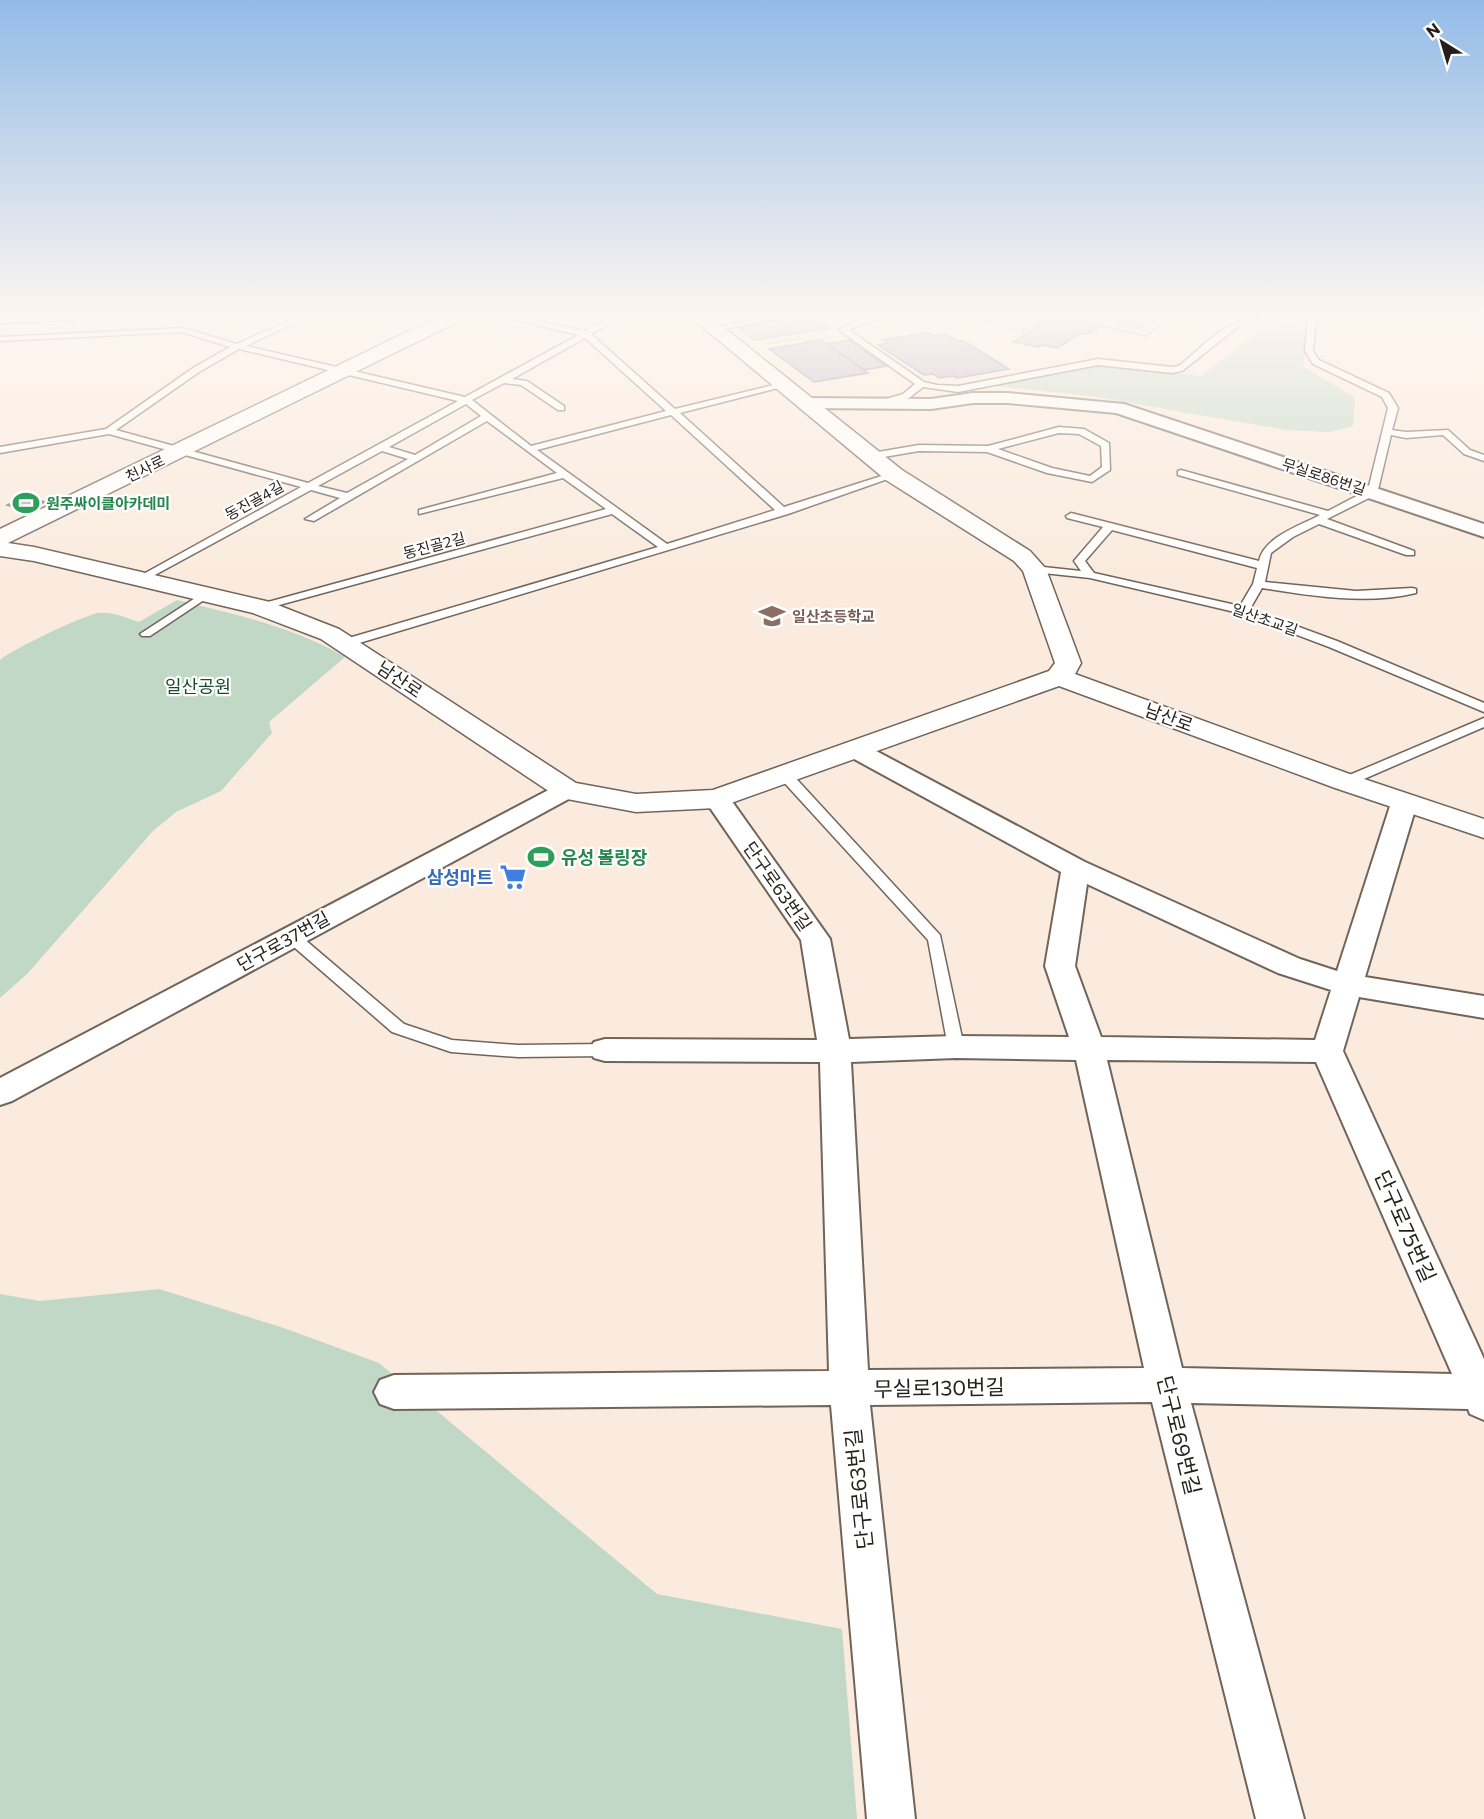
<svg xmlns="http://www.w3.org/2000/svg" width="1484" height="1819" font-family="Commissioner,'Noto Sans KR',sans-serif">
  <rect width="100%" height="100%" fill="#faebde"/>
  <path fill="#c1d8c6" d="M961,318H1049L1051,319L1025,334Z
    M1301,318H1311L1313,322L1303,366L1355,398L1353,426L1330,432L1286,430L1090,396L995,386L996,383L1098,364L1201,376L1260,330Z
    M177,600C234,614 295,627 345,657L269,722L272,733L221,791L176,812L153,831L27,974L0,998V660C13,649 82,616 98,613C112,611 127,618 139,622Z
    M159,1289L284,1328L379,1363L657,1594L842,1629L857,1819H0V1294L40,1301Z"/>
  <path fill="#b9a9cb" stroke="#827b8a" stroke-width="1.5" fill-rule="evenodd" d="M801,318H816L830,328L754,340L739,328Z
    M1049,318H1100L1092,324L1101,326L1088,334L1081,333L1057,348L1042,345L1038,347L1013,342L1051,319Z
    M1100,318H1169L1170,319L1146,336L1092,324ZM1122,319L1145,324L1139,328L1115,323Z
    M1100,318H1169L1170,319L1146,336L1092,324Z
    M1122,319L1145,324L1139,328L1115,323Z
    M1122,319L1145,324L1139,328L1115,323Z
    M928,333L933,336L946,334L958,341H964L1009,369L957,378L953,376L939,378L933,374L924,375L878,345L888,343L883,340Z
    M822,340L827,344L868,373L814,382L769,349Z
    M849,340L886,366L864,370L827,344Z
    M26,496L45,502L26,511L7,505Z"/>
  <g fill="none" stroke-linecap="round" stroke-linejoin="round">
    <g stroke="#716459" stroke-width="3">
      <path id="service" d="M77,318L73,320L0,323V319Z
        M294,318H305L246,346L465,397L578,335L508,318H525L585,331L608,318H619L591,334L675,409L786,382V386L680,413L784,507L891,473L899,475L788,514L346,647L342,646V640L658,547L612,514L261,610L255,607L257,605L606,509L563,478L419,514V510L557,473L487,421L314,521L305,519L340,498L311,490L142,582L138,581V577L301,487L109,434L0,453V447L106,429L193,368L230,347L182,332L0,341V337L183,328L237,344ZM585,338L666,411L531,446L472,400L504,383L521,385L558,410H564V406L527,381L512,379ZM239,349L458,401L308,483L116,430L199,372ZM466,404L481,416L415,455L389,447ZM671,415L775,510L667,544L537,450ZM382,451L408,459L347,493L318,486Z
        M762,318H782L714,331L710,329Z
        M866,318H885L861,324L849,330L924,382L937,385L958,386L1098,359L1172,367L1179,366C1203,347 1226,318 1258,318L1239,326L1182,371L1172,373L1098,365L958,392L923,387L909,398L882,406L879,405V401L903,394L915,384L839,330L856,320Z
        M1308,318H1316L1313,351L1319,360L1389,393L1398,408L1392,430L1406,432L1448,430L1470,450L1484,455V461L1464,454L1443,435L1406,438L1391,435L1377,494L1327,519L1414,551V555H1406L1319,524L1293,537L1271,553L1265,582L1356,591L1412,588L1416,589V593C1366,605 1312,596 1262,588L1250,609L1337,641L1484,703V712L1329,647L1239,613L1090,578L1034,572L1029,569L1034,566L1081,571L1074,561L1103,527L1067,518L1066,516L1071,513L1259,561C1264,537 1299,526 1320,515L1178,475V471L1181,470L1328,511L1368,490L1388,408L1382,397L1313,364L1305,351ZM1112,530L1257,568L1253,584L1240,606L1094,573L1085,561Z
        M1059,427L1084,429L1109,443L1110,470L1092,482L1047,473L987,452L919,451L872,459L867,456L872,453L919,445L988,446ZM1059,433L1079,434L1101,446L1102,467L1090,476L1052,468L998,449Z
        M206,591L212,594L210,596L150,636H142L140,634Z
        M1484,718V727L1350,785H1340L1338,782L1340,779Z
        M785,771L790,772L940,935L964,1047L962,1051H950L948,1047L928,940L780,778L778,775Z
        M292,932L297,933L404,1024L452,1040L518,1045L605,1044L611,1046L613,1050L611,1054L605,1056L518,1057L451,1052L392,1032L287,941L284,937L287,933Z"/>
    </g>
    <g stroke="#716459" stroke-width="4">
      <path id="minor" d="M973,393H1008L1124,404L1484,524V537L1116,413L1008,403H973L931,409L806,408L800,407L797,403L800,399L806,398L931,399Z
        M854,742L863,744L1085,862L1300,959L1337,971L1391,803L1395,797L1404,795L1413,797L1417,803L1365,977L1484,996V1018L1359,997L1343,1051L1484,1359V1420L1470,1414L1468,1409L1191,1403L1304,1819H1256L1152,1402L870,1405L915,1819H867L831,1405L394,1409L380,1404L374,1392L380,1380L394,1375L829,1371L820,1062L605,1061L594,1058L589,1050L594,1042L605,1039L817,1040L801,940L704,799L708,793L717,791L726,793L830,939L849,1039L956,1036L1069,1037L1045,966L1061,872L845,754L842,749L845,744ZM1087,884L1278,973L1331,990L1315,1040L1101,1037L1075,966ZM956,1058L1076,1060L1144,1368L868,1370L851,1062ZM1107,1060L1316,1062L1452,1374L1182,1368Z
        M567,782L576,785L580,790L576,795L12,1101L0,1105V1078L558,785Z"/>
    </g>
    <g stroke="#716459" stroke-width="3">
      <path id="tertiary" d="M436,318H460L457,322L8,543L34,547L270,602L339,629L576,783L636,794L713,790L1049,671L1055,663L1023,571L1014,561L886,480L692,318H712L902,470L1030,551L1046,569L1081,663L1075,674L1355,776L1484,819V838L1335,788L1059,686L717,808L636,812L567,799L556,796L321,639L253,613L34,561L0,556V529Z"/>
    </g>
    <path stroke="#a59a91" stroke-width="2" stroke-dasharray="1.5 1.5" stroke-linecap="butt" d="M766,344L801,338L806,341L831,337"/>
    <use href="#service" fill="#fff" fill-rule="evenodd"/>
    <use href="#minor" fill="#fff" fill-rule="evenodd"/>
    <use href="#tertiary" fill="#fff" fill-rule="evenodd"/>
  </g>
  <linearGradient id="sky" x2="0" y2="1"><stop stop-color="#93bbe8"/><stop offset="0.55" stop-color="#fdf6f0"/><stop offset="1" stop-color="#fdf6f0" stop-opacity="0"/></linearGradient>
  <rect width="1484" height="573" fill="url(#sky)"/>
  <defs>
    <g id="stadium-bare" transform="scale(2.07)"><path d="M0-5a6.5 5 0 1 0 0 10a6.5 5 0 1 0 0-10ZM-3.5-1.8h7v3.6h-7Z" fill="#2e9e5b" stroke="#fff" stroke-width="2.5" paint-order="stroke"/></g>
    <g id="school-bare" transform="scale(2.07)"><path d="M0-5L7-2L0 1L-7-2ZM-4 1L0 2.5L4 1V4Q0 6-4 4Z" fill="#8d6e63" stroke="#fff" stroke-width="2.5" paint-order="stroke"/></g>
    <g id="supermarket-bare" transform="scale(2.07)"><path d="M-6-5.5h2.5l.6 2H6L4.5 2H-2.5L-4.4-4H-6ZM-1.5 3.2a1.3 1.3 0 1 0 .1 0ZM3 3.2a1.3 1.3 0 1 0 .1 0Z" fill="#3f7fe0" stroke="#fff" stroke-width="2.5" paint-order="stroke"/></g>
  </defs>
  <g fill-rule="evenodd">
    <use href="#stadium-bare" x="26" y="503"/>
    <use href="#school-bare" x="772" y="616"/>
    <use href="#stadium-bare" x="541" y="857"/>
    <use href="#supermarket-bare" x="513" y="877"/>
  </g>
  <g text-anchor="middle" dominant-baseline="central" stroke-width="4.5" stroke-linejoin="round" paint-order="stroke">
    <g font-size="15" fill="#241f1a" stroke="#fff">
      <text transform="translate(145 468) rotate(-26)">천사로</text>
      <text transform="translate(1324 476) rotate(18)">무실로86번길</text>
      <text transform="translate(254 500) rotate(-29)">동진골4길</text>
      <text transform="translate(434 545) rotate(-15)">동진골2길</text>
      <text transform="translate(1265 619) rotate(19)">일산초교길</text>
    </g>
    <g font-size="15" font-weight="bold" fill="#27864d" stroke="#fff" text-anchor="start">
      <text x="46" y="503">원주싸이클아카데미</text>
    </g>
    <g font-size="15" font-weight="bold" fill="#785e54" stroke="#fff" text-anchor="start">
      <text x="792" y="616">일산초등학교</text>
    </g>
    <g font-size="18" fill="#241f1a" stroke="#fff">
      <text transform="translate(400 679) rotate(34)">남산로</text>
      <text transform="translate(1169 717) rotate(20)">남산로</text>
      <text transform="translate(778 886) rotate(55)">단구로63번길</text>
      <text transform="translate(283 941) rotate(-29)">단구로37번길</text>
    </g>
    <g font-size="18" fill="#174d2b" stroke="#fff">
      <text x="198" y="686">일산공원</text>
    </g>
    <g font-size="18" font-weight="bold" fill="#27864d" stroke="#fff" text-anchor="start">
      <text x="561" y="857">유성 볼링장</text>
    </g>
    <g font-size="18" font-weight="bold" fill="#366cbe" stroke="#fff" text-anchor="end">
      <text x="493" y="877">삼성마트</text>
    </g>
    <g font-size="21" fill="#241f1a" stroke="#fff">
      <text transform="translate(1406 1226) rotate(66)">단구로75번길</text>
      <text transform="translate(939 1387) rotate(-1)">무실로130번길</text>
      <text transform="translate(1180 1435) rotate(76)">단구로69번길</text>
      <text transform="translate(858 1489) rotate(-96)">단구로63번길</text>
    </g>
  </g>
  <g transform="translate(1442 42) rotate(323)" stroke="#ffffff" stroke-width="4.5" paint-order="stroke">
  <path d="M0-4.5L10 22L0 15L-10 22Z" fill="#241f1a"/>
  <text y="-9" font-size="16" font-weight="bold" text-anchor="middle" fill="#241f1a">N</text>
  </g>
</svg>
